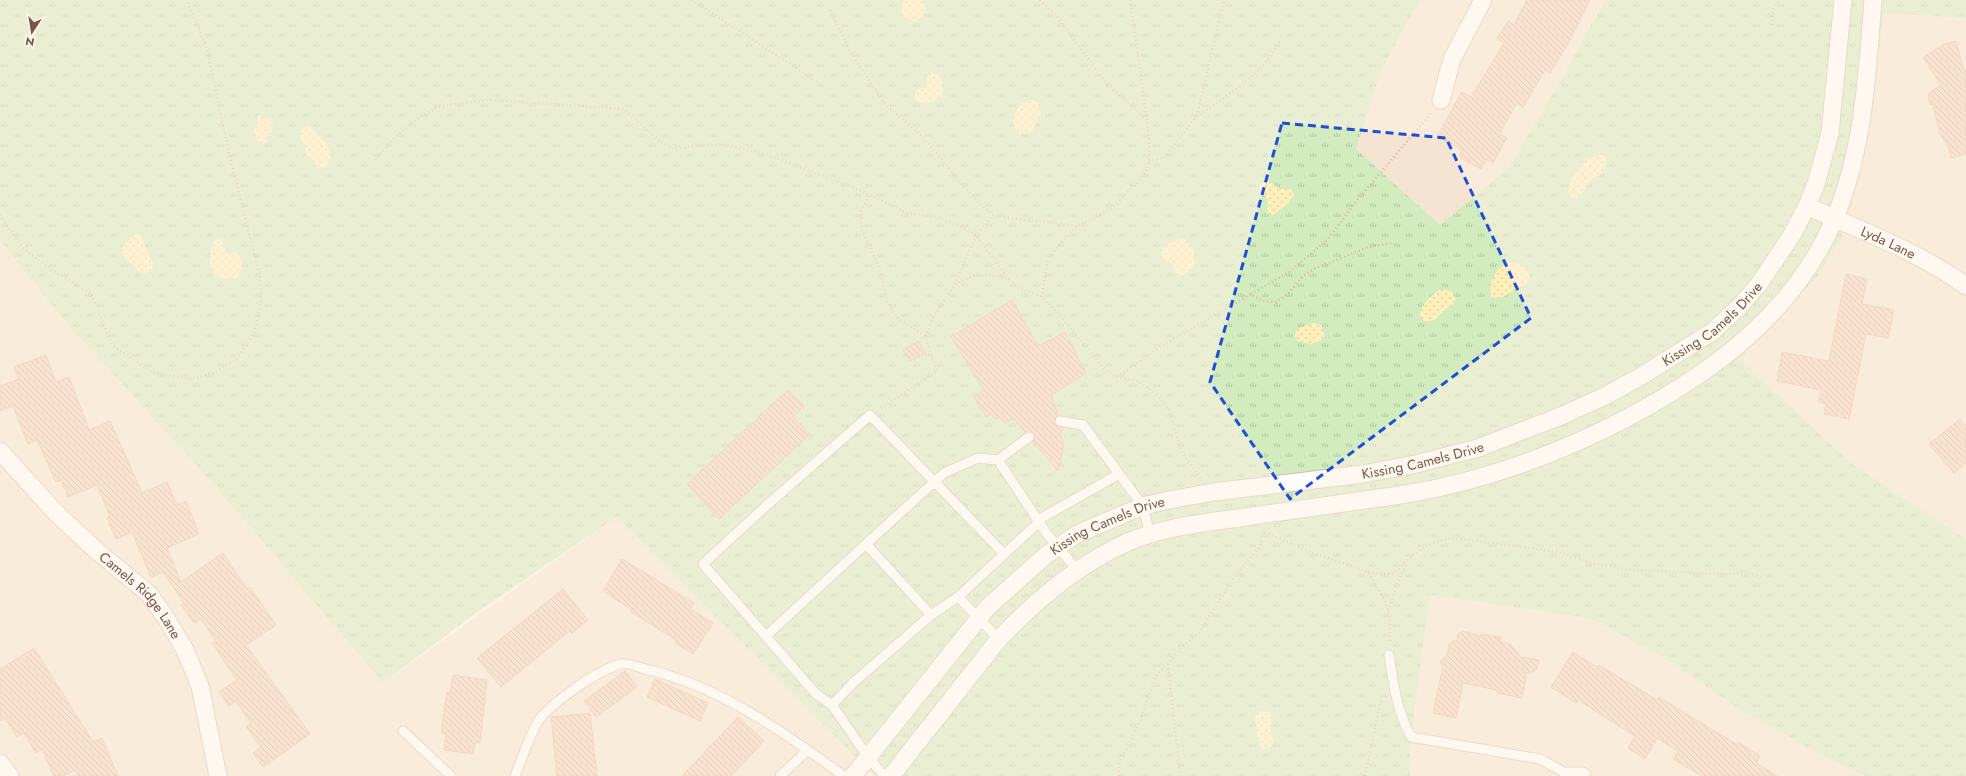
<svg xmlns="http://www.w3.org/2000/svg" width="1966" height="776" font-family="Jost,sans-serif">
  <defs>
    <pattern id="grass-tufts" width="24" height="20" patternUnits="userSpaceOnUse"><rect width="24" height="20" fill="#d2ecc0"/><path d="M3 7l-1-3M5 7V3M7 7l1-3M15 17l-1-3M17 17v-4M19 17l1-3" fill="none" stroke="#afc29e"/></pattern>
    <pattern id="sand-dots" width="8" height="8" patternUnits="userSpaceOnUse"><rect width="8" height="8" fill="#ffefbb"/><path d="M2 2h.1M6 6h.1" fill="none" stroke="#decfa2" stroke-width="1.8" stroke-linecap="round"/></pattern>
    <pattern id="building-back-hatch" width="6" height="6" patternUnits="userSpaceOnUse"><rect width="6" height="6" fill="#f4d0b9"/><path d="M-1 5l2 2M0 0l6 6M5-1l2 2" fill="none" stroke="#caac98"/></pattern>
  </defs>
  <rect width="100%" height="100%" fill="#fdf3e3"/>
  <path fill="#f5e4d1" d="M1420,0H1605L1564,74L1509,167L1440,225L1356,149L1381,71Z
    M1884,12L1966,18V539L1851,463L1740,359L1818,276L1842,238L1867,144Z
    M0,241L67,324L210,480L383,683L617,517L856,758L843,776H0Z
    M1430,595L1580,617L1597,622L1669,661L1739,709L1825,757L1865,776H1410V745Z"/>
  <path fill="url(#grass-tufts)" d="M0,0H1420L1381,71L1356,149L1440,225L1509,167L1564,74L1605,0H1966V18L1884,13L1867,144L1842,238L1818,276L1740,359L1851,463L1966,539V776H1865L1825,757L1739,709L1669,661L1597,622L1580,617L1430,595L1410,745V776H874L617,517L477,612L383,683L210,480L67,324L0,241Z"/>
  <path fill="url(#sand-dots)" d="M905,0H923L925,8L922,18L914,22L904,17L901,13L902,4Z
    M931,72C953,79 943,106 922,103L916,99L915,94L918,90L927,87V75Z
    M1033,100L1039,104L1041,114L1031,133L1019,134C1006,121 1017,102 1033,100Z
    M259,115L269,119L273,124L271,134L267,136V141L264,144L255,139L256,135L253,133L254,129L259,127L257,120Z
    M306,125C316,129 332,148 331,158L328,160L327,166L322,168L315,167V161L307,156L305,144L300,139L302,128Z
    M1599,154L1605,156L1607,162L1601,174L1591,180L1579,197L1572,198L1568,194C1569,175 1583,161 1599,154Z
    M1269,180L1279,189H1291L1294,194L1289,203L1273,215L1267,214L1268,200L1259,188L1261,183Z
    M136,233L141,235L146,251L153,264L152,270L146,273L140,272L125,258L122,252L123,245L131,239Z
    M218,238L223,243L226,253L236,252C243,259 244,270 237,277C210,288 204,256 216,239Z
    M1184,239C1201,251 1198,270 1179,276L1176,273L1173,265L1162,258C1158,245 1174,239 1184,239Z
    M1514,262C1524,266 1534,271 1527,283L1503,297L1495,298L1491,297C1487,281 1498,264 1514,262Z
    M1442,289C1450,290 1457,294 1455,303L1446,309L1435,320L1425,322L1420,316C1419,307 1434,292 1442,289Z
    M1313,323L1321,325C1324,330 1325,335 1322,340L1311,344L1297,341L1295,336L1297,329Z
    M1261,711L1271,713V730L1274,742L1269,748L1265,750L1259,745L1255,716Z"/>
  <path fill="url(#building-back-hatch)" stroke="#e8b698" d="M1527,0H1590L1569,42L1550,73L1545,70L1523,107L1517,103L1499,134L1507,138L1493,163L1487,159L1481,169L1459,157L1462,150L1437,136L1462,92L1471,97L1504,43L1497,39L1508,21L1514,25Z
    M1956,41L1964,71L1966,70V154L1951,158L1949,148L1940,134L1933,104L1930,105L1928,94L1941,85L1923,57L1945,44Z
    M1846,274L1867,279L1862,304L1894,310L1888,338L1866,334L1849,419L1824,414L1826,404L1818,402L1821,390L1777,381L1782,352L1829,361Z
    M1012,300L1038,346L1065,332L1086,373L1051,395L1058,415L1054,420L1055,423L1064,429L1060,433L1064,445L1058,471L1033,441L1035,436L1032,432H1025L1013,418L1005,423L1000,417L995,419L991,414L986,417L974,397L984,390L951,337Z
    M918,341L926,353L910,361L903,350Z
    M46,355L56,382L69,377L89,430L110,421L142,493L167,482L177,505L186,501L199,534L167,548L181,582L223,553L247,589L250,587L276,625L246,645L310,734L263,767L253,753L261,747L246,727L251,723L236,701L229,706L219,692L237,680L212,643L216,641L201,619L194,623L181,605L184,603L163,572L151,577L132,532L116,539L107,518L110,516L97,485L68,497L61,480L56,482L37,440L28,444L13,406L0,411V386L19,379L14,367Z
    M788,390L804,406L793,416L810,434L719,519L687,484Z
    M1960,419L1966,426V463L1954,473L1929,444Z
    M622,559L694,603L690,609L713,623L693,654L675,643L676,640L631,612L632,610L603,591Z
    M563,589L588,620L572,633L570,631L501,687L477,658Z
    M1463,631L1481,636V634L1501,637L1500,642L1510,644L1521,657L1539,660L1537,669L1529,674L1527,672L1522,698L1497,693V690L1463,683L1456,718L1433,713L1443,666L1440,661L1447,656L1449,644L1457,639L1458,634Z
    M34,648L93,742L102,738L118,776H78L76,770L63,776H54L42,749L36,753L24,733L17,737L5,718L0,721V669Z
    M1573,652L1597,667L1599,665L1657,700L1659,697L1736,744L1738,742L1760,756L1756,763L1777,776H1702L1673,759L1678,751L1657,738L1645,759L1628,748L1635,736L1578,700L1576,703L1551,687Z
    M625,671L637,687L596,717L584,701Z
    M453,675L487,680L480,743L475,742L473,754L444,750L446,734L441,733L447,692L450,693Z
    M655,679L708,703L700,721L647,697Z
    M590,713L597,776H557L551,717Z
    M738,717L764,741L731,776H682Z"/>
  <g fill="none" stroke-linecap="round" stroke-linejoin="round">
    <g stroke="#d1bcab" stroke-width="11">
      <path id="service" d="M1060,421L1083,425L1143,506L1150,535
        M998,460L1047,534L1077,570
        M1038,520L1119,474
        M958,597L1039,522
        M766,636L866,544
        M999,639L958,597L931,615L866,544L944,473L978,458L998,460L1029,437
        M1389,655C1393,683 1397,711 1411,737L1540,759L1569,775
        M832,705L816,694L703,564L766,506L870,415L1004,554
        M403,731L451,776
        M515,776C521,761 531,732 539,720C553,702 599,669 621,664C628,663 638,667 645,669C720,686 783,732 844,776
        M780,776L808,750
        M884,776L868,757L832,705L853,683L931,615"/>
    </g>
    <g stroke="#d1bcab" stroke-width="19">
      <g id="minor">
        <path d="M1441,100L1452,59L1483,0"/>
        <path id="s1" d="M1807,206C1861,231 1918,251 1966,286"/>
        <path id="s2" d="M0,451L56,513L98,552L149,594L166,618L185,650L200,686L218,776"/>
        <path d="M0,763L10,776"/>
        <path id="s3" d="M853,776L988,607L1045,556L1077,534L1143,506L1169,500L1214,492L1363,474L1416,464L1478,448L1561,416L1603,397L1638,378L1712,332L1739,307L1759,284L1792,235L1807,206L1816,184L1830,133L1843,0"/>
        <path d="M891,776L999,639C1036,600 1078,564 1128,542C1165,526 1206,523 1245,517C1297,510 1349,502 1400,495C1479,483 1556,455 1627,418C1715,371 1794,313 1835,218C1864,148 1867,75 1873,0"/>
        <path d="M1569,776H1582"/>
      </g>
    </g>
    <path stroke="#d9b39c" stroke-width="2.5" stroke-dasharray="1 3" stroke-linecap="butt" d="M692,0L819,83
      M1040,0L1058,18L1107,84L1146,119
      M830,10L851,53L884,103L923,137L972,196L994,216L1077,226
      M1772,25L1773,9L1780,0
      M1197,116L1224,0
      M375,160L400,132L418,118L436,108L453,104L491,100L623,109L658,140L674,149L700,145H727L765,154L853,187L907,213L937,217L962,227L976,235L1009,279
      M1149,161L1164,158L1196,117L1238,88L1264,65L1281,40
      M869,196L861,210L862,230L880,269L887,302L896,317L925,336
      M0,215L22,247L53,271L91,293L112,345L152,372L189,379L214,373L237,359L254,333L261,303L260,276L230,158L207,49L187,0
      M955,284L974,276L991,275L1009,279L1025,290L1042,297L1057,312L1102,367L1117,377L1138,381L1156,394L1169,409L1182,453L1201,479
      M1251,294L1289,272L1328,239L1355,203L1432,112
      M1042,297L1047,263L1055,250L1077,226L1097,217L1117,204L1148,169L1150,154L1147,120L1130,0
      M1117,377L1166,343L1251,294L1263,301L1276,302L1288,294L1302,277L1314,269L1368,247L1392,243
      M881,408L937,371L925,336L933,318L955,284L976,235L994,216
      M1265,532L1305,550L1368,572L1385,601L1390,618V643
      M1368,572C1376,573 1386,575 1393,573C1399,571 1403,564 1407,560C1421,547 1436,540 1455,538L1558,552L1588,562L1621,569L1715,574H1733L1746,571L1763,579
      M1389,611L1396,587L1407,562
      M1168,664L1180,776
      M1119,776V764L1138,725L1156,676L1184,645L1199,633L1233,579L1260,546L1263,531
      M1365,776L1382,695"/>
    <use href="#service" stroke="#fff" stroke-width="9"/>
    <use href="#minor" stroke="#fff" stroke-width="17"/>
  </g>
  <path d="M0 0H1966V776H0ZM1282,123L1446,138L1531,318L1290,499L1210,382Z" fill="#fdf3e3" fill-opacity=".55" fill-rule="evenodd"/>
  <path fill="none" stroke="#1d4ed8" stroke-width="3" stroke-dasharray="8 5" stroke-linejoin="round" d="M1282,123L1446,138L1531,318L1290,499L1210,382Z"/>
  <g text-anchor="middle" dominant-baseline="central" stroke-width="3" stroke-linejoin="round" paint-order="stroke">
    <g font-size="14" fill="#775847" stroke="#fff7ea">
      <text stroke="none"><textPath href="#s1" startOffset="89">Lyda Lane</textPath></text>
      <text stroke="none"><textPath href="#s3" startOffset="1011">Kissing Camels Drive</textPath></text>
      <text stroke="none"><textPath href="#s3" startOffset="687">Kissing Camels Drive</textPath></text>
      <text stroke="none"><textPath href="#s3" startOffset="363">Kissing Camels Drive</textPath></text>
      <text stroke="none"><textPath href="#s2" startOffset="202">Camels Ridge Lane</textPath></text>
    </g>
  </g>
  <g transform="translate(32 32) rotate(192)" stroke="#fff7ea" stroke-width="3" paint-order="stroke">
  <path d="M0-3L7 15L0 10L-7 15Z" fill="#775847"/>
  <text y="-6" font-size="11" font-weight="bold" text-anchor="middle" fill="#775847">N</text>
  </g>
</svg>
